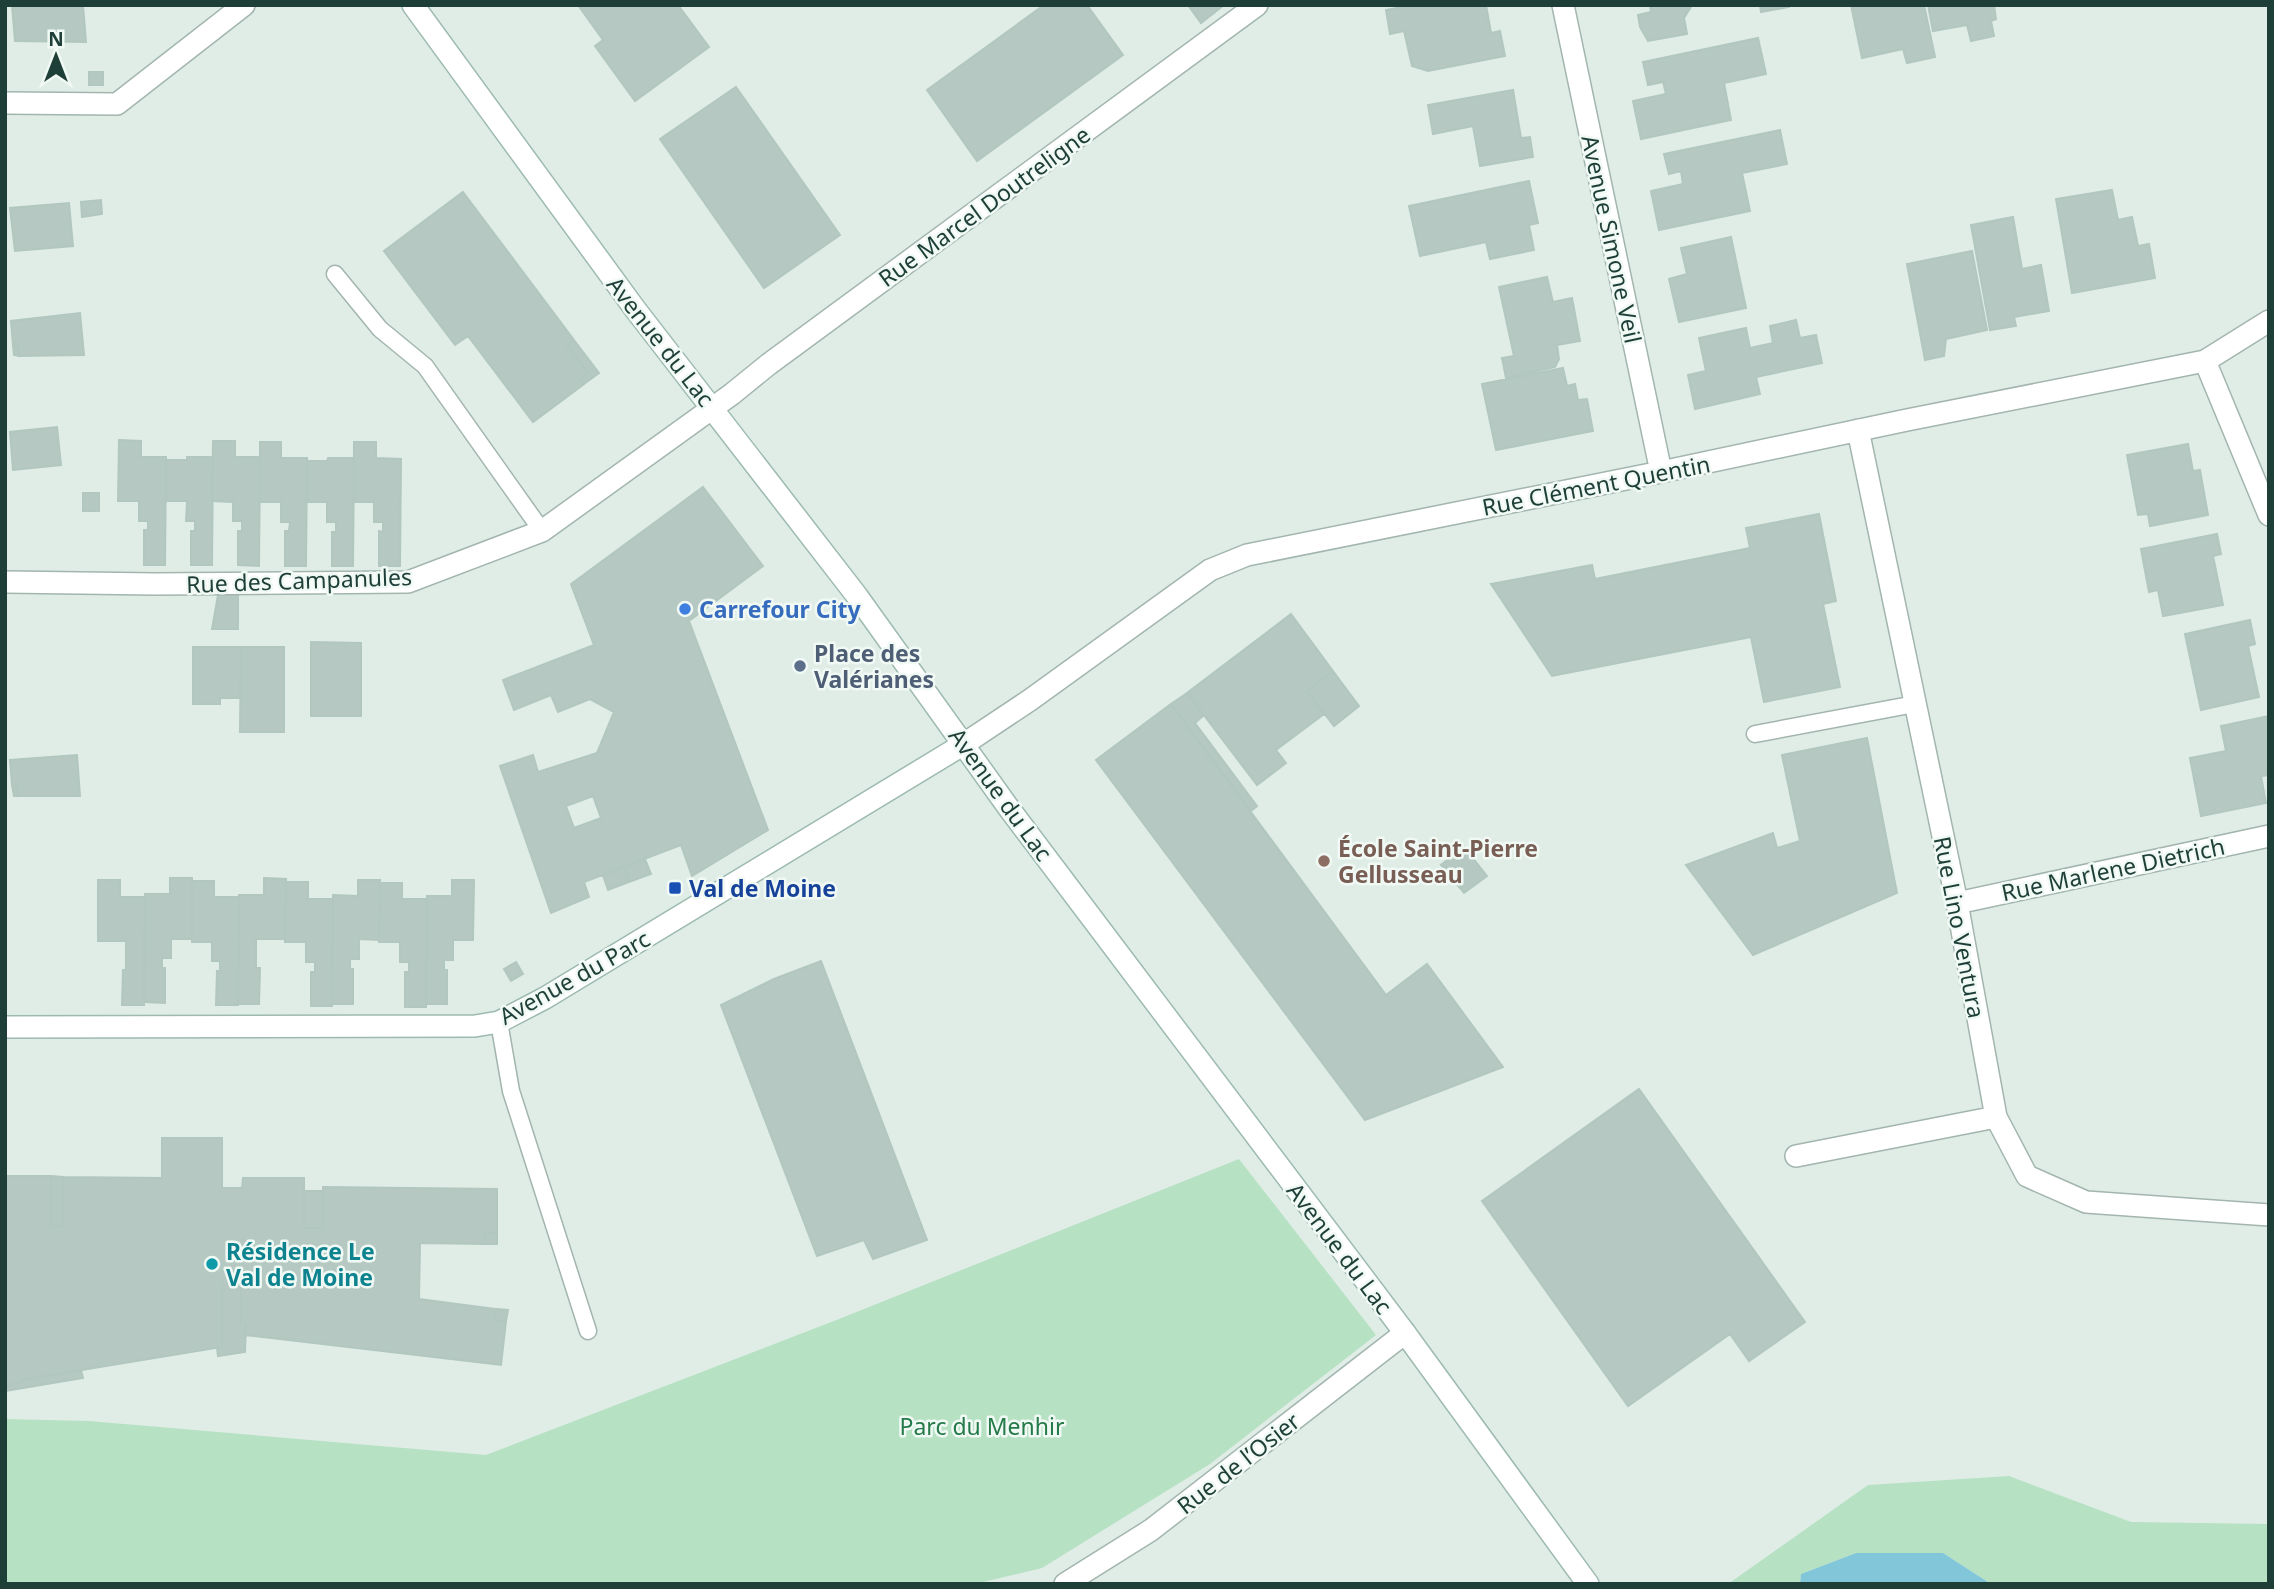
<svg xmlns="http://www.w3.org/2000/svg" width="2274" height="1589" font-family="'Noto Sans',sans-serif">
  <rect width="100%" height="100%" fill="#e0ede7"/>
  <path fill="#b6e1c3" d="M1239,1159L1376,1335L1210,1464L1042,1568L975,1584H5V1419L89,1421L486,1455L839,1319Z
    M2009,1476L2131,1522L2269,1524V1584H1991L1943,1553H1856L1801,1574L1800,1584H1728L1868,1485Z"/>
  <path fill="#81c7d9" d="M1856,1553H1943L1991,1584H1800L1801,1574Z"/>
  <path fill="#b5c8c1" stroke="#b1c7bf" stroke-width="2" fill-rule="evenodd" d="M12,5H83L86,42L15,41Z
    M578,5H678L709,47L635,101L595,46L603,40Z
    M1044,5H1087L1123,55L977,161L927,90Z
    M1188,5H1224L1201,23Z
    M1412,5H1486L1491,33L1500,31L1505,56L1428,71L1412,66L1404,31L1390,34L1386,10Z
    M1650,5H1692L1684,18L1687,34L1648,41L1640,27L1638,15L1651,12Z
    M1760,5H1789V7L1761,12Z
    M1851,5H1924L1935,57L1907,63L1903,49L1862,58Z
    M1928,5H1994L1996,19L1991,21L1994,36L1971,41L1967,25L1933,31Z
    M1758,38L1766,74L1724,83L1731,120L1641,139L1633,101L1666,94L1663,82L1648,85L1643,62Z
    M89,72H103V85H89Z
    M736,87L840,235L764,288L660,139Z
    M1513,90L1521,138L1530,137L1533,157L1480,166L1473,126L1433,134L1428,105Z
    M1780,130L1787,164L1742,173L1750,211L1659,230L1651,191L1683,184L1681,171L1669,174L1664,154Z
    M1529,181L1538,223L1529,225L1534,250L1490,259L1486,242L1420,256L1409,206Z
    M2112,190L2118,220L2132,217L2138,246L2149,244L2155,278L2072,293L2056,199Z
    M463,192L574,340L567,345L588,373L580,379L584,384L533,422L468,336L455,345L384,251Z
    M101,200L102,214L82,217L81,202Z
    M69,203L73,246L15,251L10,208Z
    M2013,217L2022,269L2041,265L2049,311L2014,317L2016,326L1990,330L1971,225Z
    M1731,237L1746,308L1679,322L1669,279L1687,274L1681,248Z
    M1972,251L1987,330L1946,339L1944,356L1925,360L1907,264Z
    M1547,277L1553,302L1572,298L1580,341L1557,345L1559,359L1555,367L1506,378L1502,358L1514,356L1499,287Z
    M80,313L84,355L19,356L18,344L13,345L11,321Z
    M1796,320L1800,338L1816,335L1822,363L1756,377L1760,394L1695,409L1688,375L1706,371L1699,338L1746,328L1750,348L1773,343L1770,326Z
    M574,340L599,373L584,384L580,379L588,373L567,345Z
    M18,344L19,356L14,355L13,345Z
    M1563,368L1567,386L1575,384L1578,400L1587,399L1593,431L1496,450L1482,384Z
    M57,427L61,465L13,470L10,432Z
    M119,440L141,441V457H166L165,565H144V530H148V521H139V501H118Z
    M213,441H235V457H260L259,566L238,565V531H242V521H233V502L212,501Z
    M260,442H281V458H307L306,566H285V531H289L290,522H281V502H260Z
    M354,442H376V458L401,459L400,566H379V531L383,532V522H374V502H354Z
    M2188,444L2193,471L2200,470L2208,515L2150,526L2148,514L2138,515L2127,455Z
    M187,457H213L212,565H191V531H195V521H186L187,501H166V460H187Z
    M328,458H354L353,566H332V532H336V522H327V502H306L307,461H327Z
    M703,487L763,566L689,621L768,830L692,876L681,845L665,851L584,882L589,897L551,913L500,766L533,755L538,772L597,753L614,712L590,699L558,712L551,695L514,710L503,680L594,645L571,584ZM593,796L601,818L574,828L566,806Z
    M83,493H99V511H83Z
    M1819,514L1836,601L1823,604L1840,687L1764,702L1751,637L1552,676L1491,584L1592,565L1595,579L1750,548L1746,528Z
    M2217,534L2221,554L2213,556L2223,605L2163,616L2158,590L2149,592L2141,549Z
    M218,595H238V629H212Z
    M1291,614L1333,671L1307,691L1324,714L1276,750L1286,763L1257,785L1187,693Z
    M2250,620L2255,644L2248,646L2259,697L2201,710L2185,634Z
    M311,642L361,643V716H311Z
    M193,647H241V698H220V704H193Z
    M241,647H284V732H240Z
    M1333,671L1359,706L1334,726L1307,691Z
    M1187,693L1204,715L1195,723L1257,806L1251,811L1171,704Z
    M1171,704L1386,995L1427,964L1503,1067L1365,1120L1096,760Z
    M2269,716V775L2261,776L2266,803L2201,816L2190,758L2226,751L2221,726Z
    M1867,738L1897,893L1753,955L1686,865L1773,833L1777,848L1800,841L1782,755Z
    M77,755L80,796H18L17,785H12L10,760Z
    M12,785H17L18,796H14Z
    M1464,847L1487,876L1464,893L1441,865Z
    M645,859L651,874L629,882L624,867Z
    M624,867L629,882L608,890L603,875Z
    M170,878H192V939H171V958H162V968H165V1003L144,1002L145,894H170Z
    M264,878L286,879L285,939H256V968H260L259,1004H238L239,895H264Z
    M98,880H120V897H145L144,1005H122L123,970H126V941H98Z
    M358,880H380L379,940L359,939V959H350V969H353V1004H332L333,895L358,896Z
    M452,880H474L473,940H453V960H444V970H447V1004H426L427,896H452Z
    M192,881H214V897H239L238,1005H216L217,971H220V961H212V942H192Z
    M286,882H308V899H333L332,1006H311V972H315V962H306V942H285Z
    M380,883H402V899H427L426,1007H405V972H409V962H400V942H379Z
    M821,961L927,1240L873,1259L864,1240L817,1256L721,1005L774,979Z
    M516,962L523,974L511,981L504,969Z
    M1639,1089L1805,1322L1749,1361L1730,1334L1628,1406L1482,1201Z
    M162,1138H222V1188H242L243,1178H304V1228H323V1187L497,1189V1233H485V1244L420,1243L419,1299L496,1309L495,1320L506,1321L501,1365L245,1335L246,1323H241V1284H222V1347L27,1379L6,1387L5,1176H51V1226L63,1227V1177L162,1178Z
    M51,1176L63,1177V1227L51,1226Z
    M304,1191H323V1228H304Z
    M485,1233H497V1244H485Z
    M222,1284H241V1323H246L245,1352L218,1356L217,1348L222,1347Z
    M496,1309L508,1310L506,1321L495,1320Z
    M81,1370L83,1378L5,1391V1386L27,1379Z"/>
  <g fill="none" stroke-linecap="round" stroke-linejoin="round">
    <g stroke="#a2b5af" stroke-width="19">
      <path id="lane" d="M335,274L380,329L425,366L542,531
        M1755,734L1915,704
        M499,1022L511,1091L588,1331"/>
    </g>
    <g stroke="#a2b5af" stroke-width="24">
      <path id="street" d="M1563,5L1661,472
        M5,103L117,104L244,5
        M2205,361L2269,515
        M1858,430L1957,903L1996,1117L2027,1176L2086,1202L2269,1215
        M5,582L156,584L408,582L542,531L732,394L769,364L1257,5
        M964,744L1030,700L1210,570L1247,555L1661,472L1907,420L2205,361L2269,321
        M1957,903L2269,836
        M1796,1156L1996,1117
        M1065,1584L1151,1530L1405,1333"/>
    </g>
    <g stroke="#9dbab1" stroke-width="24">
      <path id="secondary" d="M413,5L635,309L857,596L1008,807L1405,1333L1588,1584
        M5,1027L475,1026L499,1022L545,998L964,744"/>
    </g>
    <use href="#lane" stroke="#fff" stroke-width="16"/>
    <use href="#street" stroke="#fff" stroke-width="21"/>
    <use href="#secondary" stroke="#fff" stroke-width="21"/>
  </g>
  <circle fill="#3f7fe0" stroke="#f1f9f5" stroke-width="2.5" cx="685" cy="609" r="7"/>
  <circle fill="#5c6f8a" stroke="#f1f9f5" stroke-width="2.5" cx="800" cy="666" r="7"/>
  <circle fill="#8d6e63" stroke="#f1f9f5" stroke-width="2.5" cx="1324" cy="861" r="7"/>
  <rect fill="#1a4fb4" stroke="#f1f9f5" stroke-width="2.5" x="668" y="881" width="14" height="14" rx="3.5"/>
  <circle fill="#0f9aa8" stroke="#f1f9f5" stroke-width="2.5" cx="212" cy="1264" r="7"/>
  <g text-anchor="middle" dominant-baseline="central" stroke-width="5" stroke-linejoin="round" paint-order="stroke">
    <g font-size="23" fill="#1e3f38" stroke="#f1f9f5">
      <text transform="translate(984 206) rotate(-36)">Rue Marcel Doutreligne</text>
      <text transform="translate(1612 239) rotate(78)">Avenue Simone Veil</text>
      <text transform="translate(661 341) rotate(52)">Avenue du Lac</text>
      <text transform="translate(1596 485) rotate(-11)">Rue Clément Quentin</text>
      <text transform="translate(299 580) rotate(-2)">Rue des Campanules</text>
      <text transform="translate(1001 794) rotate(54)">Avenue du Lac</text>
      <text transform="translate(2113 869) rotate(-12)">Rue Marlene Dietrich</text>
      <text transform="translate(1960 927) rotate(79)">Rue Lino Ventura</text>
      <text transform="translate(574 977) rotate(-29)">Avenue du Parc</text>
      <text transform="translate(1340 1248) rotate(53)">Avenue du Lac</text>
      <text transform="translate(1238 1463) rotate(-38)">Rue de l’Osier</text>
    </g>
    <g font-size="23" font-weight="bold" fill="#366cbe" stroke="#f1f9f5" text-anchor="start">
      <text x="699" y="609">Carrefour City</text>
    </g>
    <g font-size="23" font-weight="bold" fill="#4e5e75" stroke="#f1f9f5" text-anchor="start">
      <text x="814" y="653">Place des<tspan x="814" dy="26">Valérianes</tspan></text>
    </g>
    <g font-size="23" font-weight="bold" fill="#785e54" stroke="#f1f9f5" text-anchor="start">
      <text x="1338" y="848">École Saint-Pierre<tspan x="1338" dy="26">Gellusseau</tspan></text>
    </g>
    <g font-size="23" font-weight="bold" fill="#164399" stroke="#f1f9f5" text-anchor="start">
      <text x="689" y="888">Val de Moine</text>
    </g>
    <g font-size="23" font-weight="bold" fill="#0d838f" stroke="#f1f9f5" text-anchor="start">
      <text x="226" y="1251">Résidence Le<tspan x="226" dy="26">Val de Moine</tspan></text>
    </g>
    <g font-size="23" fill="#247b49" stroke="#f1f9f5">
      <text x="982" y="1426">Parc du Menhir</text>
    </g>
  </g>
  <rect width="2274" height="1589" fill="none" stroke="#1e3f38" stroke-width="14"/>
  <g transform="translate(56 56)" stroke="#f1f9f5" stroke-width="5" paint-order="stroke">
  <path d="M0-5L12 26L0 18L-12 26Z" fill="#1e3f38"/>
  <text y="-10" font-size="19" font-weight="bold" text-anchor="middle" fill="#1e3f38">N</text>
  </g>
</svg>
